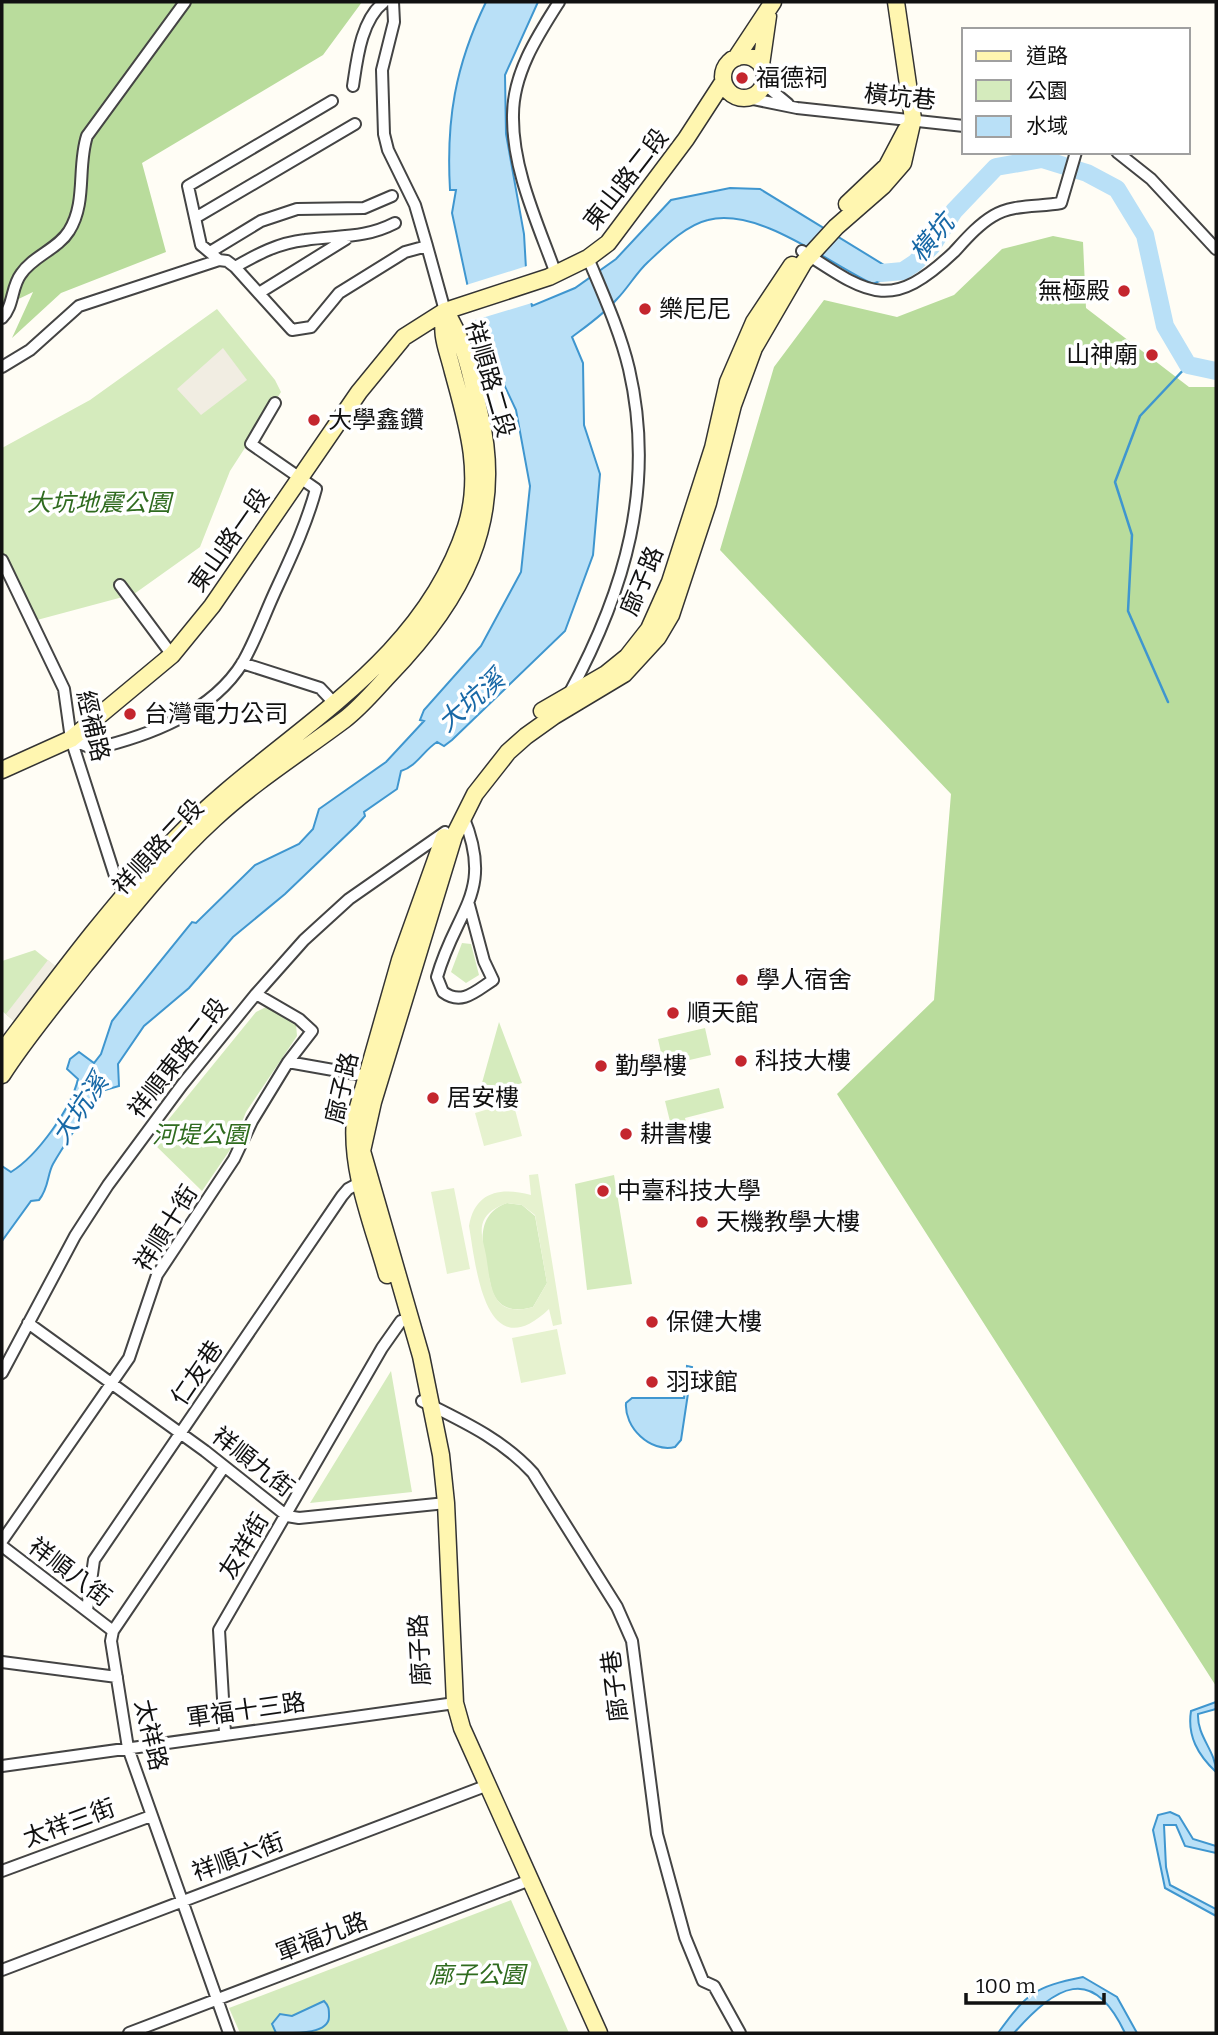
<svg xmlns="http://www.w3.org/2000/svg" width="1218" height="2035" font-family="Bitter,'Noto Sans TC',serif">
  <rect width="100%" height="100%" fill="#fffdf5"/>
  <path fill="#d5ebbd" d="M217,309L275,380L281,392L230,471L200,547L134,594L37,620L2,554V448L90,400Z
    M462,943L471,944L479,975L466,983L451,972Z
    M35,950L55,966L14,1021L2,1011V961Z
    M266,1007L296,1024L297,1036L246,1112L232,1147L202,1191L151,1141L256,1012Z
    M499,1022L522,1083L490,1093L480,1090Z
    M705,1028L711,1055L664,1066L658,1039Z
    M719,1088L724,1108L685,1118L690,1138L675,1142L665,1101Z
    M614,1175L632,1284L587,1290L575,1184Z
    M507,1203L522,1205L535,1216L547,1283L533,1307C515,1312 500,1310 492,1291C486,1260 468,1217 507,1203Z
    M391,1371L412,1492L310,1503Z
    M511,1900L569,2033H240L229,2008Z"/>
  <path fill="#b9dc9c" d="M2,2H362L323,55L142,163L166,252L61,293L12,338L33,292L2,307Z
    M1053,236L1083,242L1086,308L1189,387H1216V1686L837,1094L934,1000L951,794L720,550L774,367L824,300L897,317L954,295L1002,249Z"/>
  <path fill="#e6f2cf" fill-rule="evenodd" d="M513,1102L522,1136L484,1146L475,1113Z
    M538,1174L562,1324L553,1326L549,1309C485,1370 476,1267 469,1226C475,1191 501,1187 531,1195L529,1175ZM507,1203L522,1205L535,1215L547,1283L533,1307C491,1319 491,1286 486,1255C484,1243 478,1229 485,1218C490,1210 499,1206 507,1203Z
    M454,1188L470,1269L447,1274L431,1192Z
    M557,1329L566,1374L521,1383L512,1338Z"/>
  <path fill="#f1ede2" d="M223,348L247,380L201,415L177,389Z
    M48,960L55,966L14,1021L6,1014Z"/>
  <path fill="#b9e0f7" stroke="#3f96cf" stroke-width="2" d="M486,2H538L505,75L506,134L524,234L527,286L532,306L575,288L616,259L671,200L730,188L760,189L889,268L903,271L873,284C828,263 759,207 708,220C686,225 664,247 648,262C636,273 628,288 617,299C604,314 588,325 572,337L583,363L584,425L600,474L593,555L565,631L452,740L444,746L437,742C423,751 417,766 401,771L397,789L364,812L365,816L357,825L285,894L233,937L189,988L144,1026L118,1064L119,1086L98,1092C85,1117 67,1139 53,1164C47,1175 49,1188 39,1200L31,1201L2,1241V1166L11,1172C37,1156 71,1109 78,1079L67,1069L70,1059L79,1052L94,1063L101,1054L112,1021L192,922L196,923L255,865L299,844L313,829L319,809L386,762L424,721L420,720L424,710L481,646L521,572L530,486L516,410L476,325L452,213L456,190H450C446,120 455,66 486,2Z
    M687,1366L692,1367L681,1440L675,1447C650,1453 624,1427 626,1403L632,1398H684Z
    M1216,1702V1709L1198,1714C1197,1737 1216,1751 1216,1772C1198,1755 1187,1736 1191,1711Z
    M1170,1812L1179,1816L1193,1839L1216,1846V1853L1185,1846L1176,1825H1164L1166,1867L1170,1885L1216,1909V1916L1165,1888L1153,1830L1158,1815Z
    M1083,1977L1117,1997L1137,2033H1125C1092,1963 1056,1986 1014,2033H998C1027,1993 1034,1987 1083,1977Z
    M324,2001C329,2006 329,2009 329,2016C330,2035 292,2033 276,2033L272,2024L280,2014L292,2016Z"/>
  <path fill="#fffdf5" d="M530,265L535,302L472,321L463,286Z"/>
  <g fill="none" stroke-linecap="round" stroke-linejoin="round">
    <path stroke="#3f96cf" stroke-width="2.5" d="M1168,702L1128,611L1132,535L1115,482L1140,416L1188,365"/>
    <path stroke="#b9e0f7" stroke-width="18" d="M881,273L903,271L915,263L932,246L954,211L996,167L1042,159L1087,173L1117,189L1145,235L1165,326L1188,365L1216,371"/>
    <g stroke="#444" stroke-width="14">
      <path id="street" d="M393,2L394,22L382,70L384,134L388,150L415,205L427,246
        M764,84L788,104
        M353,86C357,59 361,20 384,2
        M748,98L797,108L964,126
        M1117,152L1151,179L1216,249
        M195,218L355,124
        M802,251C868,294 890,313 954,252C966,239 978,225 993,216C1012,204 1039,207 1061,203L1076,152
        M210,252L261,221L297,209L364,208L392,196
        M219,260L227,261L235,267L292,330L311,327L339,293L405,252L427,246L445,311
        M219,260L201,245L188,186L332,101
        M235,267C258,254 278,243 305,240C338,235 364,239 395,223
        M556,274C538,224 512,169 513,115C513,73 538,35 559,2
        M259,293L346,239
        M2,318C14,306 11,287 21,274C33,256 58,249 69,231C87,203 77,166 87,136L185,2
        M2,367L30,350L79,306L219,260
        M2,560L64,689L71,739L116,879L129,899
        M120,585L172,655
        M242,663L320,688L336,705
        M569,694C625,591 656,486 629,369C620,331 603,294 588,258
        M71,739L93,749C148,736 212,713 243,662C255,641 264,616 274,594C290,559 306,526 316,489L251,444L275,403
        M463,816C495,893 456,909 437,977L443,992C462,1006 476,991 493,980L484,961L469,905
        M288,1062L367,1076
        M28,1323L205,1451L287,1516L299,1518L446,1503
        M2,1373L75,1236L108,1185L182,1085L256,994L304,940L349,899L445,832
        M422,1401C462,1421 502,1439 533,1473L617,1607L632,1641L657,1834L685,1937L703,1981L714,1986L740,2033
        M224,1467L113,1631L111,1641L128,1748L229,2033
        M2,1541L129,1358L157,1275L234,1159L252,1121L288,1062L312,1031L299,1019L256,994
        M2,1546L113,1631
        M87,1610L94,1560L342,1196L348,1189L365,1180
        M2,1662L117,1677
        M225,1733L219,1630L382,1348L401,1321
        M2,1766L455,1703
        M2,1871L151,1816
        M2,1970L488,1785
        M129,2033L530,1880"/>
    </g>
    <g stroke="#333" stroke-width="19">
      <path id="secondary" d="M723 77a21 21 0 1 1 42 0a21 21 0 1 1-42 0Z
        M736,58L773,2
        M761,65L768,16
        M847,204L887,166L906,130
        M542,711L606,674L627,657L649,629L670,582L713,448L728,382L754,322L792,265
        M2,770L71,739L172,655L212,606L359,392L404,337L445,311L549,277L588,258L608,243L686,139L723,82
        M2,1052C57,979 111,905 175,839C274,736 419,672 466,527C483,474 467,423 453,372C447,347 440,337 445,311
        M2,1075C27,1036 57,1001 85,965C126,915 166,863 214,819C255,781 300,753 344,720C361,707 375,690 389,675C462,600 505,521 480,415C472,380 465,340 445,311
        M387,1275C373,1225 350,1171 355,1118L400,960L444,837
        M599,2033L462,1728L455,1703L446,1503L441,1455L421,1356L362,1151L373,1102L454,836L475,794L508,752L526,736L554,716L624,674L658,637L671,615L708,503L733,405L754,348L804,262L836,227L883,186L903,163L913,119L896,2"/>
    </g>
    <use href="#street" stroke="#fff" stroke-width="10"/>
    <use href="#secondary" stroke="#fff6b0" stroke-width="16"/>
  </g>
  <g fill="#c4262e" stroke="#fff" stroke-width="2.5">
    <circle cx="742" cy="78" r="7"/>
    <circle cx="1124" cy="291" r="7"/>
    <circle cx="645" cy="309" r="7"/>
    <circle cx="1152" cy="355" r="7"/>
    <circle cx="314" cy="420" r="7"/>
    <circle cx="130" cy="714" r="7"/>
    <circle cx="742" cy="980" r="7"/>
    <circle cx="673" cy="1013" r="7"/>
    <circle cx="741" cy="1061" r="7"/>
    <circle cx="601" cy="1066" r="7"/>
    <circle cx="433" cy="1098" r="7"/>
    <circle cx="626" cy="1134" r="7"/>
    <circle cx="603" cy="1191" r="7"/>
    <circle cx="702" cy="1222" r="7"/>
    <circle cx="652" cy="1322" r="7"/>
    <circle cx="652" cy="1382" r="7"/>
  </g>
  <g text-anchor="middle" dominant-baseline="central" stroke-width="7" stroke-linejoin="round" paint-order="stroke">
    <g font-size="24" fill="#111" stroke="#fff" text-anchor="start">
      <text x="756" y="78">福德祠</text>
      <text x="1110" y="291" text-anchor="end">無極殿</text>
      <text x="659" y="309">樂尼尼</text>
      <text x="1138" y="355" text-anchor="end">山神廟</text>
      <text x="328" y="420">大學鑫鑽</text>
      <text x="144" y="714">台灣電力公司</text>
      <text x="756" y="980">學人宿舍</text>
      <text x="687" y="1013">順天館</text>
      <text x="755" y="1061">科技大樓</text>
      <text x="615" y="1066">勤學樓</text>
      <text x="447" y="1098">居安樓</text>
      <text x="640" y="1134">耕書樓</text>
      <text x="617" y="1191">中臺科技大學</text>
      <text x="716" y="1222">天機教學大樓</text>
      <text x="666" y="1322">保健大樓</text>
      <text x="666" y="1382">羽球館</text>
    </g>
    <g font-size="24" fill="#111" stroke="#fff">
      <text transform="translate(900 97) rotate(6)">橫坑巷</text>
      <text transform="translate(626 179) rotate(-52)">東山路二段</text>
      <text transform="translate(490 379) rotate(74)">祥順路二段</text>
      <text transform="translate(229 540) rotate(-55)">東山路一段</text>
      <text transform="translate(642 581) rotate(-67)">廍子路</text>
      <text transform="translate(93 726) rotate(77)">經補路</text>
      <text transform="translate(158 847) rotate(-47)">祥順路二段</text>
      <text transform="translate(178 1058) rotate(-52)">祥順東路二段</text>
      <text transform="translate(342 1088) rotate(-77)">廍子路</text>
      <text transform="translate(166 1228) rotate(-58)">祥順十街</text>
      <text transform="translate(197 1373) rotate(-56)">仁友巷</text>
      <text transform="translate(253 1462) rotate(38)">祥順九街</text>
      <text transform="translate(244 1546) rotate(-59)">友祥街</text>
      <text transform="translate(70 1572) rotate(37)">祥順八街</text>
      <text transform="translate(420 1650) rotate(-93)">廍子路</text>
      <text transform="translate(615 1686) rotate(-97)">廍子巷</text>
      <text transform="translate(246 1710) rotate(-8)">軍福十三路</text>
      <text transform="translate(151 1735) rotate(77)">太祥路</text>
      <text transform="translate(69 1823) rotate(-20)">太祥三街</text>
      <text transform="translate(238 1857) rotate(-20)">祥順六街</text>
      <text transform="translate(322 1937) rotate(-21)">軍福九路</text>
    </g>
    <g font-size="24" font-style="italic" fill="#2f6b1f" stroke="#fff">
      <text x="99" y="503">大坑地震公園</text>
      <text x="200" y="1135">河堤公園</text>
      <text x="477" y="1975">廍子公園</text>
    </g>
    <g font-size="26" font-style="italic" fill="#1768a6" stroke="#fff">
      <text transform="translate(932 238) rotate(-50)">橫坑</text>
      <text transform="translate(471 701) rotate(-41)">大坑溪</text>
      <text transform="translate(80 1109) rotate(-56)">大坑溪</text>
    </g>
  </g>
  <rect width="1218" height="2035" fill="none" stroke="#111111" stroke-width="7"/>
  <rect x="962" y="28" width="228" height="126" fill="#ffffff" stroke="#a0a0a0" stroke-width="2"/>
  <rect x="976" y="51" width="35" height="10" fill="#fff6b0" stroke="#a0a0a0" stroke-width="2"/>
  <text x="1026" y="63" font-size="21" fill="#111111">道路</text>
  <rect x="976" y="80" width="35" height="21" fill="#d5ebbd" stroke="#a0a0a0" stroke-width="2"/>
  <text x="1026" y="98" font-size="21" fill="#111111">公園</text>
  <rect x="976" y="116" width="35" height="21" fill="#b9e0f7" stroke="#a0a0a0" stroke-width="2"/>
  <text x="1026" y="133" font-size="21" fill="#111111">水域</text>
  <path d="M966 1993v10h138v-10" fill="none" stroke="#111111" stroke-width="3.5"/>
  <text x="976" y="1993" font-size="21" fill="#111111" stroke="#ffffff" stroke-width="5" paint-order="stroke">100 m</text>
</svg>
